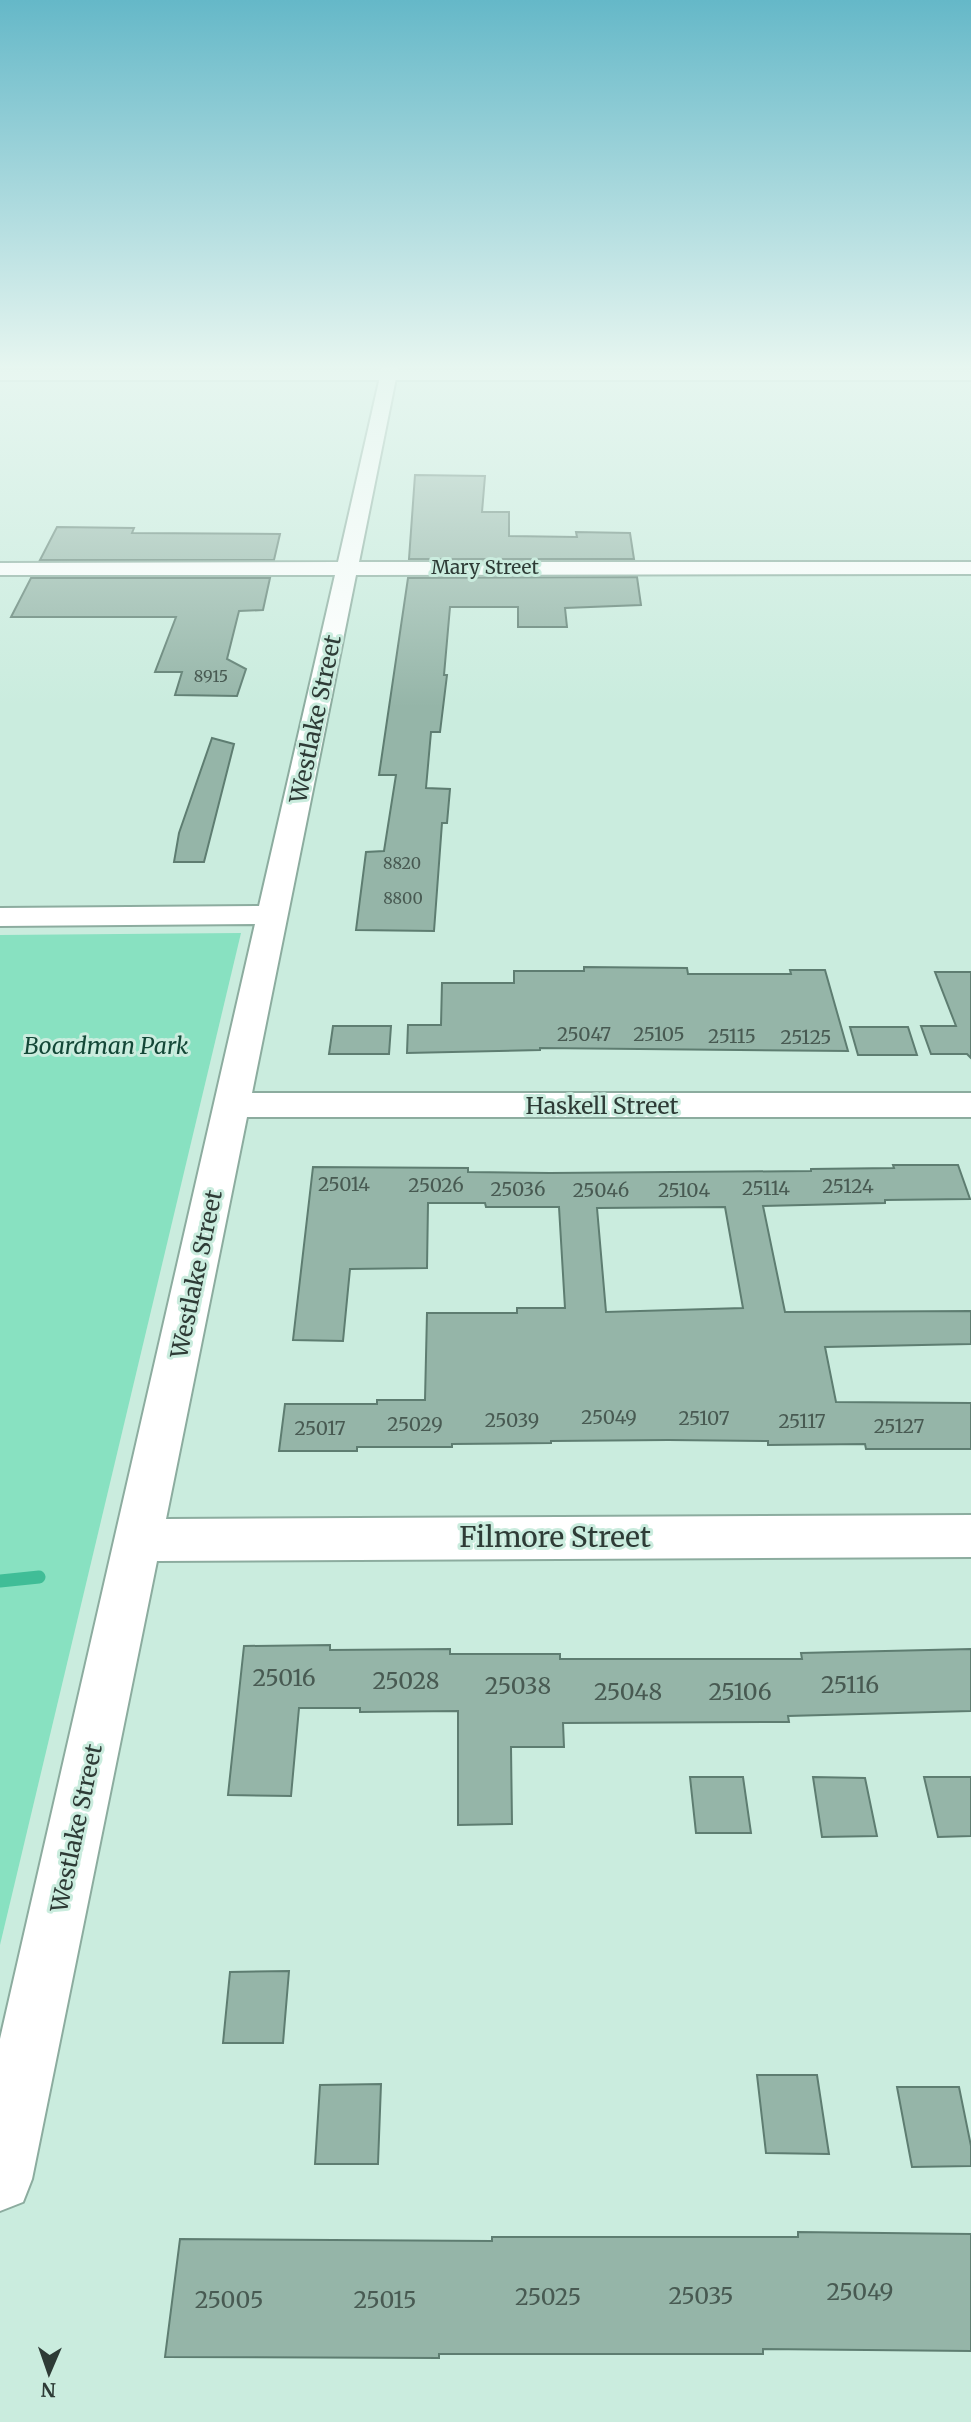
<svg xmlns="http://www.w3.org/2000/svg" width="971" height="2422" font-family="Merriweather,serif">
  <rect width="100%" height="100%" fill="#caecde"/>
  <path fill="#88e1c1" d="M241,933L0,1945V935Z"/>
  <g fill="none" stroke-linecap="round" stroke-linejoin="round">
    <path stroke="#40bd97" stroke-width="13" d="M0,1581L39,1577"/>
  </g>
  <path fill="#95b5a8" stroke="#5e7d71" stroke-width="2" fill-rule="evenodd" d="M415,475L485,476L482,512H509V536L577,537L576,532L630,533L634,559H409Z
    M57,527L134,528L132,533L280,534L274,560H40Z
    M637,577L641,605L565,608L567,627H518V607H450L444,675H447L440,732H431L426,788L450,789L447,823H442L434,931L356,930L366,852L384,851L396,775H379L408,578Z
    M31,578H270L263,610L239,611L227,659L246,669L237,696L175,695L182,672H155L176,617H11Z
    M212,738L234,744L204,862H174L179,833Z
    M584,967L687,968L688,974H791L790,970H825L848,1051L540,1048V1050L407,1053L408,1025H441L442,983H514V971H584Z
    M935,972H971V1058L967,1054H931L921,1026H956Z
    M333,1026H391L389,1054H329Z
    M850,1027H908L917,1055H858Z
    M893,1165H958L970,1199L885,1200V1203L763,1206L785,1312L971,1311V1344L825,1347L836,1402L971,1403V1449H866L865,1444L768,1445V1441L668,1440L551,1441V1443L452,1444V1447H357V1451H279L285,1404H377V1400H425L427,1313H517V1308H565L559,1207H486L485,1203H428L427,1268L350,1269L343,1341L293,1340L313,1167L468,1168V1172L550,1173L811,1171V1169L894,1168ZM725,1207L743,1308L606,1312L597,1208Z
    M330,1645V1650L450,1649V1654H560V1659H802L801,1653L971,1649V1711L788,1716L789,1722L563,1723L564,1747H511L512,1824L458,1825V1711L360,1712V1708H299L291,1796L228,1795L244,1646Z
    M690,1777H743L751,1833H696Z
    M813,1777L865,1778L877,1836L822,1837Z
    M924,1777H971V1836L938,1837Z
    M289,1971L283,2043H223L230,1972Z
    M757,2075H817L829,2154L766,2153Z
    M381,2084L378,2164H315L320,2085Z
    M897,2087H959L971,2146V2166L912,2167Z
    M798,2232L971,2234V2351L763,2349V2354H439V2358L165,2357L180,2239L492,2241V2237H798Z"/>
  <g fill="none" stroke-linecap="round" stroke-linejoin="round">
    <g stroke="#8cac9f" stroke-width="4">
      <path id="minor" d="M382,368H398L359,562H971V574L356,575L252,1093H971V1117H247L166,1519L971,1515V1557L157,1561L32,2179L23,2202L0,2211V2039L255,924L0,926V908L259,906L335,575H0V563L338,562Z"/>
    </g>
    <g stroke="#8cac9f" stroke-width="4">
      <path id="tertiary" d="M0,370H971V380H0Z"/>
    </g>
    <use href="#minor" fill="#fff" fill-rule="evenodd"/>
    <use href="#tertiary" fill="#fff" fill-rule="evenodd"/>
  </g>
  <linearGradient id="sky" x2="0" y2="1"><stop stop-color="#65b8c8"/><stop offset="0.52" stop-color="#e7f6f0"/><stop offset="1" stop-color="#e7f6f0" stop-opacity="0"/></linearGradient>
  <rect width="971" height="707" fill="url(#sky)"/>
  <g text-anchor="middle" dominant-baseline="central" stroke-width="6" stroke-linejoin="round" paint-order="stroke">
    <g font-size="16" fill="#485a52">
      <text x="211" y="676">8915</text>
      <text x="402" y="863">8820</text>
      <text x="403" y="898">8800</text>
    </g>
    <g font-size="19" fill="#2e3b36" stroke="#caecde">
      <text x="485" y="567">Mary Street</text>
    </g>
    <g font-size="19" fill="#485a52">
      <text x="584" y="1034">25047</text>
      <text x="659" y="1034">25105</text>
      <text x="732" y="1036">25115</text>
      <text x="806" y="1037">25125</text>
      <text x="344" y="1184">25014</text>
      <text x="436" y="1185">25026</text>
      <text x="848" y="1186">25124</text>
      <text x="766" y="1188">25114</text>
      <text x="518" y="1189">25036</text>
      <text x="601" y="1190">25046</text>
      <text x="684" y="1190">25104</text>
      <text x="609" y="1417">25049</text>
      <text x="704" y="1418">25107</text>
      <text x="512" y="1420">25039</text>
      <text x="802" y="1421">25117</text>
      <text x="415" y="1424">25029</text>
      <text x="899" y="1426">25127</text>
      <text x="320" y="1428">25017</text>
    </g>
    <g font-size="23" fill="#2e3b36" stroke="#caecde">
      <text transform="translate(315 719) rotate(-78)">Westlake Street</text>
      <text x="602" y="1105">Haskell Street</text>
      <text transform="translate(196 1274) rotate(-78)">Westlake Street</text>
      <text transform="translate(76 1828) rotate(-78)">Westlake Street</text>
    </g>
    <g font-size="23" font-style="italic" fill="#134737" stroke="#caecde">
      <text x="106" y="1045">Boardman Park</text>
    </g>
    <g font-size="23" fill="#485a52">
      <text x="284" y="1677">25016</text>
      <text x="406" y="1680">25028</text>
      <text x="850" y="1684">25116</text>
      <text x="518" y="1685">25038</text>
      <text x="628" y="1691">25048</text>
      <text x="740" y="1691">25106</text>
      <text x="860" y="2291">25049</text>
      <text x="701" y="2295">25035</text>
      <text x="548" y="2296">25025</text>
      <text x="229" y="2299">25005</text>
      <text x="385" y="2299">25015</text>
    </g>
    <g font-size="28" fill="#2e3b36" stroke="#caecde">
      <text x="555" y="1537">Filmore Street</text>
    </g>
  </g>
  <g transform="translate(49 2373) rotate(182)" stroke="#caecde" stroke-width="5" paint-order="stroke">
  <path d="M0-5L12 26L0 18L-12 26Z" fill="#2e3b36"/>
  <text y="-10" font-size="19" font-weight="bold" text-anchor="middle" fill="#2e3b36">N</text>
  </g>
</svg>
